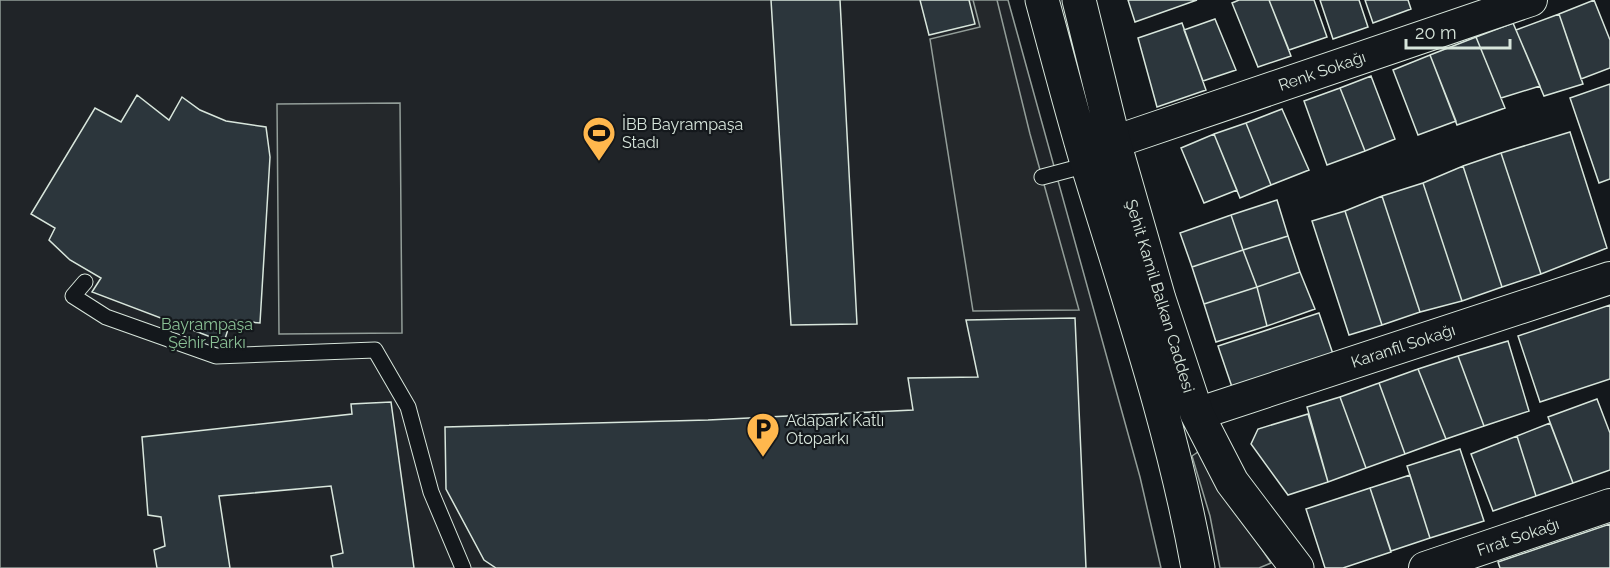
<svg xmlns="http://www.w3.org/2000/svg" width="1610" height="568" font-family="Raleway,sans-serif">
  <rect width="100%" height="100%" fill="#14181c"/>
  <path fill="#202428" stroke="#939e99" stroke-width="1.5" d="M0,0H1008L1140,477L1161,568H0Z
    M1198,452L1271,563L1259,568H1220L1210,516L1192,456Z"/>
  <path fill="#24282b" stroke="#939e99" stroke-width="1.5" d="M973,0H997L1030,134L1079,310L973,311L930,39L980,27Z
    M400,103L402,333L279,334L277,104Z"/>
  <path fill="#2c363c" stroke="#d8e6dc" stroke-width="1.5" d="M771,0H840L857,324L791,325Z
    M920,0H969L975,24L929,35Z
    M1128,0H1197L1135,22Z
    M1239,0H1269L1291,56L1258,67L1232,3Z
    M1269,0H1314L1327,37L1289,50Z
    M1320,0H1359L1368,27L1333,39Z
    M1365,0H1408L1411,9L1373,23Z
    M1594,0L1610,40V68L1581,79L1559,14Z
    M1559,14L1583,84L1544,96L1516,30Z
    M1215,19L1236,70L1203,81L1184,30Z
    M1182,23L1206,90L1157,107L1138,38Z
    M1513,23L1540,86L1501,98L1476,37Z
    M1476,37L1505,108L1457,125L1430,55Z
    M1430,55L1456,121L1418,135L1393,70Z
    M1371,76L1395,139L1365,151L1340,88Z
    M1610,84V179L1599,183L1570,98Z
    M1340,88L1365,151L1327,165L1304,101Z
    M137,95L169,120L182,97L200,110L226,121L266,127L270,157L260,323L231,320L224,342L92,292L101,278L70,260L49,240L55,228L31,214L95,108L121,122Z
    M1282,109L1309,170L1271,185L1246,123Z
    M1246,123L1271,185L1240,198L1214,134Z
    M1570,132L1607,248L1541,274L1501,153Z
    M1214,134L1237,190L1204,203L1181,148Z
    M1501,153L1541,274L1502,287L1463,166Z
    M1463,166L1502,287L1462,301L1423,183Z
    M1423,183L1462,301L1420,312L1382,196Z
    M1382,196L1420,312L1382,325L1345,211Z
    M1277,200L1288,236L1243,250L1231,215Z
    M1345,211L1382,325L1349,335L1312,221Z
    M1231,215L1243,250L1192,267L1180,233Z
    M1288,236L1300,272L1257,287L1243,250Z
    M1243,250L1257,287L1204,304L1192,267Z
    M1300,272L1315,309L1267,326L1257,287Z
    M1257,287L1267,326L1216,342L1204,304Z
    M1610,305V379L1540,402L1518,336Z
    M1319,313L1333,354L1232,387L1218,346Z
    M1075,318L1086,568H496L484,560L446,489L445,427L708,420L913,410L908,378L978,377L966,320Z
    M1508,341L1529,411L1484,426L1458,356Z
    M1458,356L1484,426L1446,439L1418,369Z
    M1418,369L1446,439L1405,454L1379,383Z
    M1379,383L1405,454L1366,468L1340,397Z
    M1340,397L1366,468L1328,482L1307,407Z
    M1597,399L1610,433V470L1573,483L1548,417Z
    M391,402L414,568H333L331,556L343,553L331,486L219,496L230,568H157L154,550L165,546L161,517L148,515L142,437L352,414L351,404Z
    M1308,414L1328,482L1288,495L1251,444L1258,429Z
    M1550,423L1573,483L1536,496L1517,436Z
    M1517,436L1536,496L1493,511L1471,454Z
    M1460,449L1484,521L1430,538L1407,466Z
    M1410,475L1430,538L1391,551L1370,488Z
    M1370,488L1391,552L1343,568H1325L1306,509Z
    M1610,524V568H1500L1498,562Z"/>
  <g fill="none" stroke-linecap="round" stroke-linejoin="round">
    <g stroke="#d8e6dc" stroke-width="17">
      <path id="service" d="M1042,177L1087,165
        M85,282L73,296L106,317L216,356L375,350L408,407L431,492L463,568"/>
    </g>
    <g stroke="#d8e6dc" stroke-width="34">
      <path id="minor" d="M1114,142L1531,0
        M1197,414L1610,278
        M1425,568L1610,505"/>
    </g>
    <g stroke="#d8e6dc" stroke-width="35">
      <path id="primary" d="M1042,0C1057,55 1071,109 1087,163C1128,298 1173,429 1198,568
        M1079,0L1114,142L1159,299L1197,414L1232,482L1297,568"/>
    </g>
    <use href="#service" stroke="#14181c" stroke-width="15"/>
    <use href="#minor" stroke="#14181c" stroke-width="32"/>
    <use href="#primary" stroke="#14181c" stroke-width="33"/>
  </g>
  <defs>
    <g id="stadium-pin" transform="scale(1.725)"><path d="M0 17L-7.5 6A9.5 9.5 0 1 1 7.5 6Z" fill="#ffb74d" stroke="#14181c"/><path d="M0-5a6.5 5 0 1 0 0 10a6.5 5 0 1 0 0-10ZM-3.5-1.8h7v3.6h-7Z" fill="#111"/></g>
    <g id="parking-pin" transform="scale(1.725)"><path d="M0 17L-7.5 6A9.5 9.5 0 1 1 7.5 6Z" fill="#ffb74d" stroke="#14181c"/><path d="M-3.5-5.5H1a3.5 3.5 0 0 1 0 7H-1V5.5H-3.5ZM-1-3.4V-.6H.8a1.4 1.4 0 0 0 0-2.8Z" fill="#111"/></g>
  </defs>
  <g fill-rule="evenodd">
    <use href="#stadium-pin" x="599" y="133"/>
    <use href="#parking-pin" x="763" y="429"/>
  </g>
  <g text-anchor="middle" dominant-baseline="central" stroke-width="4.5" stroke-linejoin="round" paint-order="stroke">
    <g font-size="16" fill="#d8e6dc" stroke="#14181c">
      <text transform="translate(1322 71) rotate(-19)">Renk Sokağı</text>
      <text transform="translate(1160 296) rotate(73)">Şehit Kamil Balkan Caddesi</text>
      <text transform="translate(1403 346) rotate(-18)">Karanfil Sokağı</text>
      <text transform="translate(1518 537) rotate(-19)">Fırat Sokağı</text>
    </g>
    <g font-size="16" fill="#d8e6dc" stroke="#14181c" text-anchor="start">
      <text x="622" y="124">İBB Bayrampaşa<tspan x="622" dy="18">Stadı</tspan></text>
      <text x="786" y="420">Adapark Katlı<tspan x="786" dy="18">Otoparkı</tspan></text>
    </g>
    <g font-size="16" fill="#8ac095" stroke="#14181c">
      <text x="207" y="324">Bayrampaşa<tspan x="207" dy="18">Şehir Parkı</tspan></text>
    </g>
  </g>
  <path d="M1406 39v9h104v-9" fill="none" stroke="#d8e6dc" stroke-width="3"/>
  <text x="1415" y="39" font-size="18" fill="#d8e6dc" stroke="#14181c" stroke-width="4.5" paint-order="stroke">20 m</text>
</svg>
